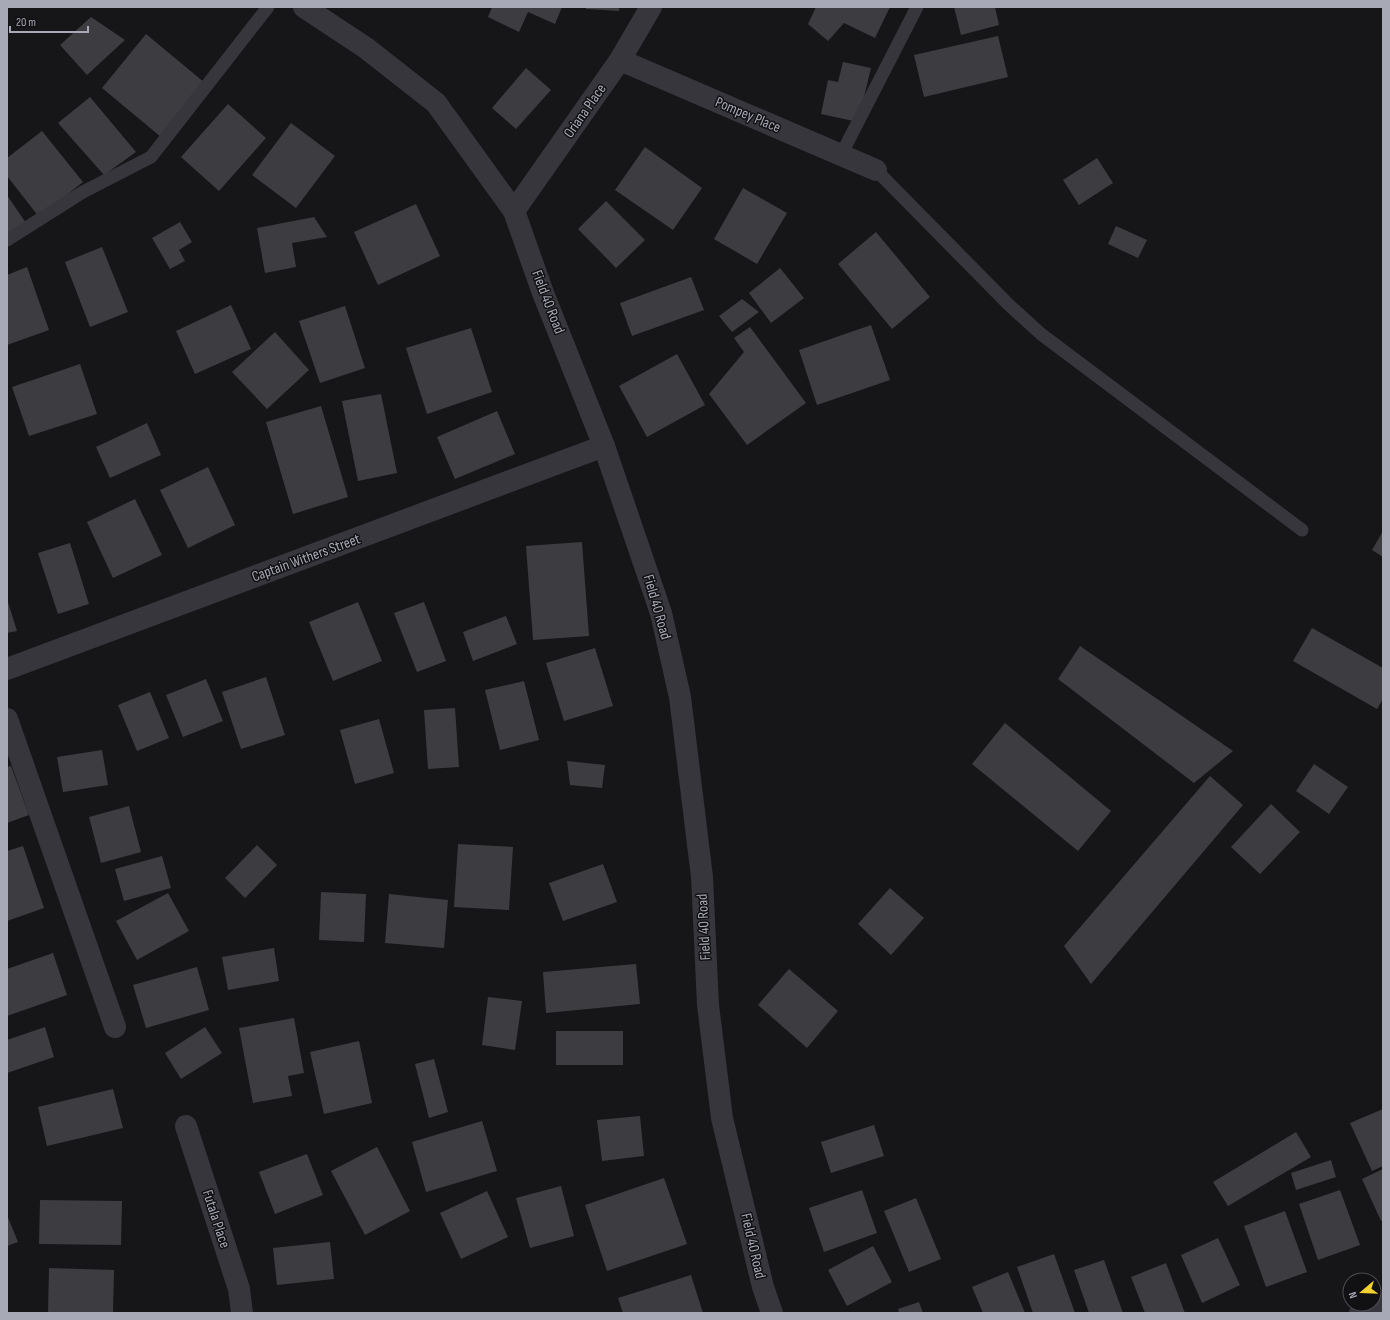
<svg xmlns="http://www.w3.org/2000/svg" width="1390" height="1320" font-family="'Sofia Sans Condensed',sans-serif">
  <rect width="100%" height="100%" fill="#161517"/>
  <path fill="#3d3d41" d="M492,7H562L555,24L528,12L519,32L488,17Z
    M586,7H619V11L586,9Z
    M816,7H890L875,38L844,23L828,41L808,24Z
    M954,7H995L999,25L961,35Z
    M91,17L125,40L87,75L60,45Z
    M146,34L205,83L161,137L102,88Z
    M998,36L1008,77L924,97L914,55Z
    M843,62L871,68L858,122L821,114L828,80L838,82Z
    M526,68L551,90L516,129L492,108Z
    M90,97L136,152L104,175L58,123Z
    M228,104L266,138L219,191L181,157Z
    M291,123L335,156L296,208L252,175Z
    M42,131L83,182L39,217L7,176V158Z
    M645,147L702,188L673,230L615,190Z
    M1097,158L1113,183L1079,205L1063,180Z
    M743,188L787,213L757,264L714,239Z
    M7,195L26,223L7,236Z
    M606,201L645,240L616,268L578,229Z
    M416,204L440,256L378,285L354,232Z
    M314,217L327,237L292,243L296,267L265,273L257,228Z
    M180,222L192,242L179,250L185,261L170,269L152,238Z
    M1116,226L1147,240L1138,258L1108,244Z
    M876,232L930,297L892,329L838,264Z
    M102,247L128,312L90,327L65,262Z
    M27,267L49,330L7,345V275Z
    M780,268L804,298L771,323L749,293Z
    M691,277L704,310L632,336L620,303Z
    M742,299L759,312L732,332L719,316Z
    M231,305L251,349L195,374L176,331Z
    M345,306L365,368L320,383L299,321Z
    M871,325L890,380L817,405L799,350Z
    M750,327L806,403L747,445L709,394L744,352L734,338Z
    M471,328L492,392L427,414L406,348Z
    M275,332L309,370L267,409L232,372Z
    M677,354L705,405L647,437L619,386Z
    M80,364L97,414L29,436L12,387Z
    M381,394L397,473L358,481L342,401Z
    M321,406L348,497L293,514L266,422Z
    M497,411L515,454L455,479L437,437Z
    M147,423L161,455L110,478L96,447Z
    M208,467L235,525L188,548L160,490Z
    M135,499L162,555L113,578L87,522Z
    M1383,531V557L1372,550Z
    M582,542L589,636L533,640L526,546Z
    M70,543L89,604L58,614L38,553Z
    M7,599L17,631L7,633Z
    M358,602L382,661L333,681L309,622Z
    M424,602L446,661L417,672L394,613Z
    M506,616L517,644L473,661L463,632Z
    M1312,628L1383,668V699L1377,709L1293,661Z
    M1080,646L1233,751L1194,783L1058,679Z
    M595,648L613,706L564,721L546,663Z
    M266,677L285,735L241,749L222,692Z
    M206,679L223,721L183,737L166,695Z
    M524,681L539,740L500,750L485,690Z
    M150,692L169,738L137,751L118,705Z
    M455,708L459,767L428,769L424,710Z
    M379,719L394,773L355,784L340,730Z
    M1005,723L1111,811L1078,851L972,764Z
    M102,750L108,785L63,792L57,757Z
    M567,761L605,765L602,788L570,785Z
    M1314,764L1348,787L1329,814L1296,791Z
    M11,766L29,815L7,823V767Z
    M1210,776L1243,805L1091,984L1064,946Z
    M1271,804L1300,832L1260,874L1231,847Z
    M129,806L141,852L101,863L89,817Z
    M458,844L513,847L509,910L454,907Z
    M257,845L277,865L245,898L225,878Z
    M23,846L44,908L7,921V851Z
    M162,856L171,888L124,901L115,869Z
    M603,864L617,902L563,921L549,883Z
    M890,888L924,918L891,955L858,924Z
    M321,892L366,894L364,942L319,940Z
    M168,893L189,931L137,960L116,921Z
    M389,894L448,900L444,948L385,943Z
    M274,948L279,981L228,990L222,957Z
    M53,953L67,995L7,1016V969Z
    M636,964L640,1004L546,1013L543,972Z
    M197,967L209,1010L146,1028L133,985Z
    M789,969L838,1011L807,1048L758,1005Z
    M488,997L522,1001L515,1050L482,1045Z
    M294,1018L304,1073L288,1076L292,1096L253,1103L239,1028Z
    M45,1027L54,1057L7,1073V1040Z
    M205,1027L222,1053L181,1079L165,1053Z
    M556,1031H623V1065H556Z
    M359,1041L372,1103L324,1114L310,1052Z
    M434,1059L448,1112L429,1118L415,1064Z
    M113,1089L123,1128L47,1146L38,1107Z
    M1383,1109V1166L1372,1171L1350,1123Z
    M640,1116L644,1156L602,1161L597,1120Z
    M482,1121L497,1171L426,1192L412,1142Z
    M874,1125L884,1156L831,1173L821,1142Z
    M1296,1132L1311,1157L1228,1206L1213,1182Z
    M377,1147L410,1211L365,1235L331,1171Z
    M307,1154L323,1195L275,1214L259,1172Z
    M1331,1160L1336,1177L1296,1190L1291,1173Z
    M1383,1169V1220L1381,1221L1362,1179Z
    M664,1178L687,1244L607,1271L585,1205Z
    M561,1186L574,1236L530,1248L516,1198Z
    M862,1190L877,1233L824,1252L809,1208Z
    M1340,1190L1360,1245L1318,1260L1299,1204Z
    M487,1191L508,1237L461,1259L440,1213Z
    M916,1198L941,1259L909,1272L884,1211Z
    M40,1200L122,1201L121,1245L39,1244Z
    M1285,1211L1307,1272L1266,1287L1244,1226Z
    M7,1215L18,1242L7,1246Z
    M1218,1238L1240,1285L1202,1303L1181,1255Z
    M330,1242L334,1279L277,1285L273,1248Z
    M873,1246L892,1282L847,1306L828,1270Z
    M1054,1254L1075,1313H1033L1017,1267Z
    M1104,1260L1123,1313H1089L1074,1270Z
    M1166,1263L1185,1313H1145L1131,1277Z
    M49,1268L114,1270L113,1313H48Z
    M1008,1272L1025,1313H983L972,1287Z
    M691,1275L703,1313H623L618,1298Z
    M919,1302L923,1313H899L898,1309Z"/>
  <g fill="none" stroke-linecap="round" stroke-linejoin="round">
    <path stroke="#36363c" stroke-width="13" d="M841,155L917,7
      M876,170L1009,305L1041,334L1302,530
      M7,240L83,192L151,157L268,7"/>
    <path stroke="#36363c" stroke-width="22" d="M620,60L876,170
      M514,211L620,60L651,7
      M7,669L604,446
      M7,719L115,1027
      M186,1126L239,1289L242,1313
      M1360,1313L1383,1304"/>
    <path stroke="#36363c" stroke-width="22" d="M304,7L366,48L436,103L514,211L543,293L604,446L661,613L680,697L702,877L708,1005L722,1118L763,1287L772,1313"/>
  </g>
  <g text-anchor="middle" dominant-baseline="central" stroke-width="3" stroke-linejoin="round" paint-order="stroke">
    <g font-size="15" fill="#a7a9b7" stroke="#111012">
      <text transform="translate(585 111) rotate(-55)">Oriana Place</text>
      <text transform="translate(748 115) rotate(23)">Pompey Place</text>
      <text transform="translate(548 302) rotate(69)">Field 40 Road</text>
      <text transform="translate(306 558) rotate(-20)">Captain Withers Street</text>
      <text transform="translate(657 607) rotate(74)">Field 40 Road</text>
      <text transform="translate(704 927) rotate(-93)">Field 40 Road</text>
      <text transform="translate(216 1219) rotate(72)">Futala Place</text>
      <text transform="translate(753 1246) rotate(77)">Field 40 Road</text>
    </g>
  </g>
  <rect width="1390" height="1320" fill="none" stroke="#a7a9b7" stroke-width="16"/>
  <g transform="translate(1362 1292) rotate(251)"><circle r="19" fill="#111012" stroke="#4d4d54"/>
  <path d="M0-3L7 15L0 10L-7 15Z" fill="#f3d231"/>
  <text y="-6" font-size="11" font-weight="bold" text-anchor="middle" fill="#a7a9b7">N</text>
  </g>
  <path d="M10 26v6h78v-6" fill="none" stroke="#a7a9b7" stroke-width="2"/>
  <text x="16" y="26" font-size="12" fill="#a7a9b7" stroke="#111012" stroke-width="3" paint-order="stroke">20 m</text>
</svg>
